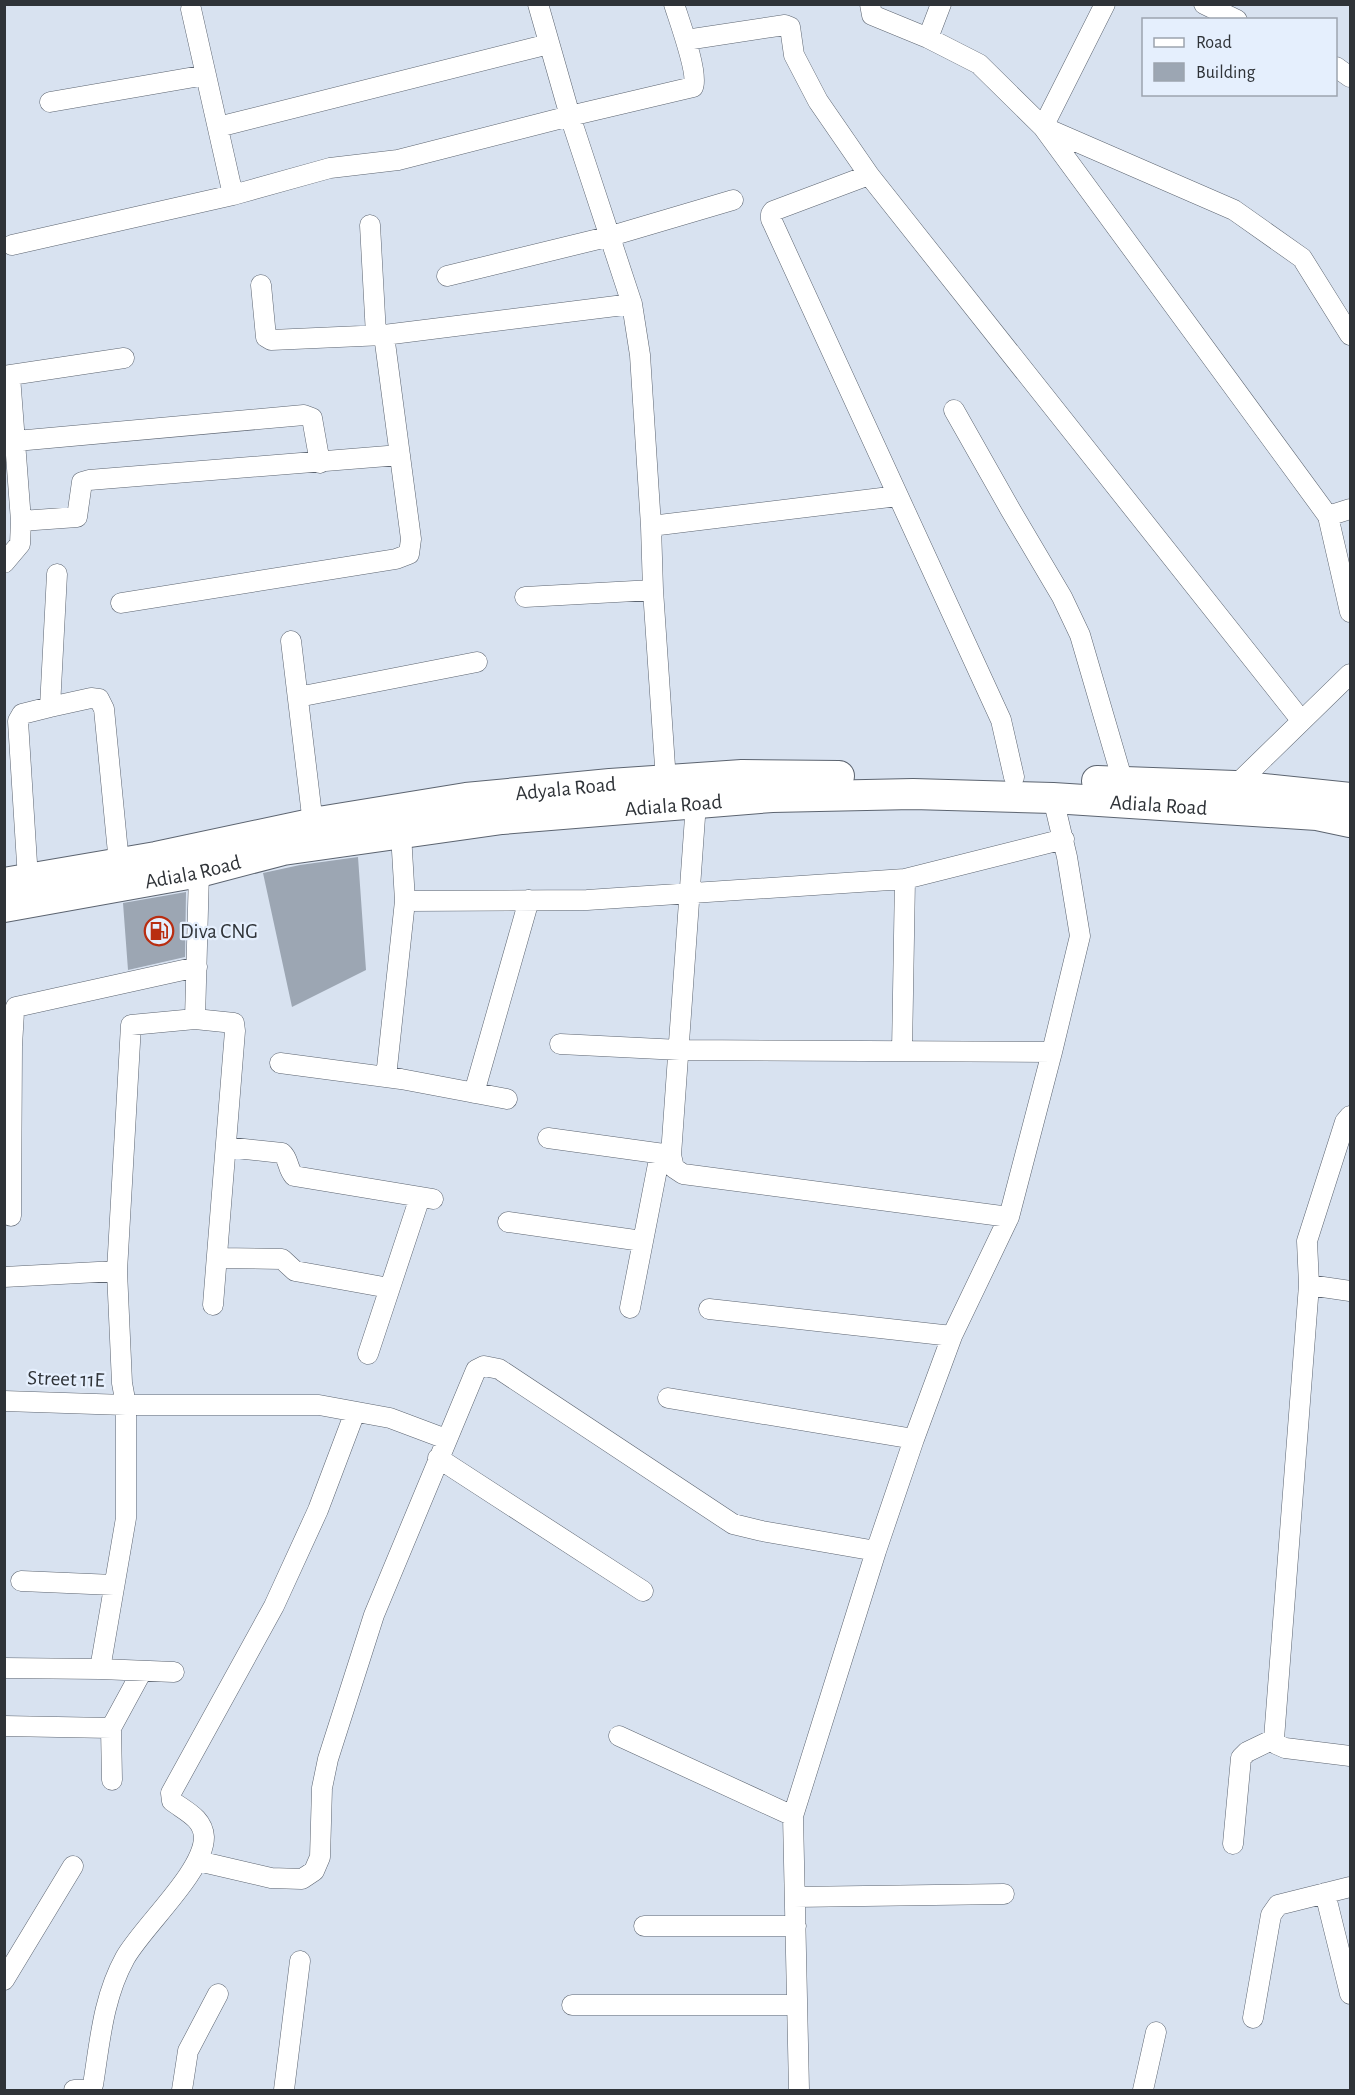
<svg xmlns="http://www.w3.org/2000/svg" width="1355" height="2095" font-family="'Alegreya Sans',sans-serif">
  <rect width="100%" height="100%" fill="#d8e2f0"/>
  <path fill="#9ca6b3" d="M358,857L366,970L292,1007L263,873L300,865Z
    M186,892L185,957L128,970L123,903Z"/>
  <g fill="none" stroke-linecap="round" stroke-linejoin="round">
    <g stroke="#5c6470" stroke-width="21">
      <path id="minor" d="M538,4L570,116L632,304L640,355L651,526L653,590L666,781
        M870,4L872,15L928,38L979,64L1043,127L1328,516
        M1204,4L1237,20
        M191,9L233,195
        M928,38L941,4
        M686,40L785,25L790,27L794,55L818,101L869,175L1301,720
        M1336,67L1350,77
        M50,102L206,75
        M218,127L549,44
        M1043,127L1234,210L1302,258L1350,335
        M1043,127L1105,4
        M869,175L773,211L771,214V219L1001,720L1014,777
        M370,225L376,335
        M12,245L233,195L330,168L398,160L570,116L693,87C699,74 679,20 674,4
        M447,276L611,236L733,200
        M261,285L266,337L271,340L384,335L632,304
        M4,376L124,358
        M954,410L1010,509L1062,597L1080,635L1123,782
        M16,441L304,415L312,418L320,463
        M1350,509L1328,516L1350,612
        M21,521L77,517L82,482L89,480L400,455
        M651,526L898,496
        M4,563L20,544L21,521L10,376
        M525,597L653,590
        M121,603L396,559L409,554L411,539L384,335
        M291,641L313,824
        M298,697L477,662
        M50,707L91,698L99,699L104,709L119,863
        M1235,786L1350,674
        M696,803L671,1155L674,1168L683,1174L1009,1217
        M28,879L18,721L22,714L50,707L57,574
        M405,901L587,900L905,879L1064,839
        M195,1019L199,872
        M560,1044L680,1050L1052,1052
        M902,1051L905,879
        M280,1063L401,1079L507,1099
        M386,1077L405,901L401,834
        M474,1093L529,900
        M1350,1116L1345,1122L1307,1241L1309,1285L1274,1739L1276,1744L1285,1748L1350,1756
        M548,1138L671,1155
        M226,1147L282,1153C289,1159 287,1168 294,1176L433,1199
        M11,1216L12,1046L14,1012L16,1007L197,967
        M508,1222L642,1241
        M217,1258L282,1259L295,1271L389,1288
        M4,1277L117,1271
        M1309,1285L1350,1291
        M630,1308L660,1154
        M709,1309L952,1336
        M368,1354L420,1197
        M668,1398L914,1439
        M4,1401L126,1405H319L390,1418L446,1439
        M438,1458L643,1591
        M21,1581L114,1585
        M4,1668L100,1669L174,1672
        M100,1669L126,1518V1405L122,1383L117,1271L131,1025L195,1019L234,1023L235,1031L213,1305
        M4,1726L111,1728
        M619,1736L793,1816
        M112,1780L111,1728L142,1671
        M1233,1844L1241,1758L1247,1752L1274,1739
        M198,1861L271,1878L302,1879L314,1871L320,1857L322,1788L328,1759L374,1615L476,1370L484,1366L499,1369L733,1524L762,1531L876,1551
        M1325,1893L1350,1994
        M795,1897L1004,1894
        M644,1926H796
        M4,1980L73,1866
        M572,2005H797
        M1253,2018L1271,1915L1278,1905L1350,1887
        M74,2090H88L93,2085C100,2041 103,1998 125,1958C143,1926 204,1872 204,1837C203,1818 185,1811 172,1801L171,1793L274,1606L318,1510L355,1412
        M182,2090L188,2051L218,1994
        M284,2090L300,1961
        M799,2090L793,1816L876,1551L914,1439L952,1336L1009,1217L1052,1052L1080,936L1067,857L1053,798
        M1143,2090L1156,2032"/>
    </g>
    <g stroke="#5c6470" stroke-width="32">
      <g id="primary">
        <path d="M1097,781L1235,786L1350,798"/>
        <path id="s1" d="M4,883L156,857L325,821L466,798L610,784L742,775L839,776"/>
        <path id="s2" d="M4,907L199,872L283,850L502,819L772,797L913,794L1053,798L1317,815L1350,822"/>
      </g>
    </g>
    <use href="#minor" stroke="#fff" stroke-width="20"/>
    <use href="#primary" stroke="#fff" stroke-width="30"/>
  </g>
  <defs>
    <g id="fuel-ring" transform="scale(1.5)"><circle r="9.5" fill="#e5effd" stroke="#b92d10" stroke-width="1.5"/><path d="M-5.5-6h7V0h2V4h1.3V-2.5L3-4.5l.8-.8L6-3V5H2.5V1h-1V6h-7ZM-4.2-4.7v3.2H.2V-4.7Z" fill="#b92d10"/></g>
  </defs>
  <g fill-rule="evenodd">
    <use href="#fuel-ring" x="159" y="931"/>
  </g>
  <g text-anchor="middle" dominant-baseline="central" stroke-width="4.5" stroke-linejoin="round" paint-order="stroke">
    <g font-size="21" fill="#2f3338" stroke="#e5effd">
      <text stroke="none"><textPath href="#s1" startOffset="570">Adyala Road</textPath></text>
      <text stroke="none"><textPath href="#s2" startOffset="678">Adiala Road</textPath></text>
      <text stroke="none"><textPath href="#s2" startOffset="1164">Adiala Road</textPath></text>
      <text stroke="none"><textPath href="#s2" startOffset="192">Adiala Road</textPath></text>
      <text transform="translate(66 1379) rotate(2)">Street 11E</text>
    </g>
    <g font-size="21" fill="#2f3338" stroke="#e5effd" text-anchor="start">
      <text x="180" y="931">Diva CNG</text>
    </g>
  </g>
  <rect width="1355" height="2095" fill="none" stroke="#2f3338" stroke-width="12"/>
  <rect x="1142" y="18" width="195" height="78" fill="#e5effd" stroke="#9ca4ae" stroke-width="1.5"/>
  <rect x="1154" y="38" width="30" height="9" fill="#ffffff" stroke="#9ca4ae" stroke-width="1.5"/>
  <text x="1196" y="48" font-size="18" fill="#2f3338">Road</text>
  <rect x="1154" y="63" width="30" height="18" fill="#9ca6b3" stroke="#9ca4ae" stroke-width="1.5"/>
  <text x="1196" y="78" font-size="18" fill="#2f3338">Building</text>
</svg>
